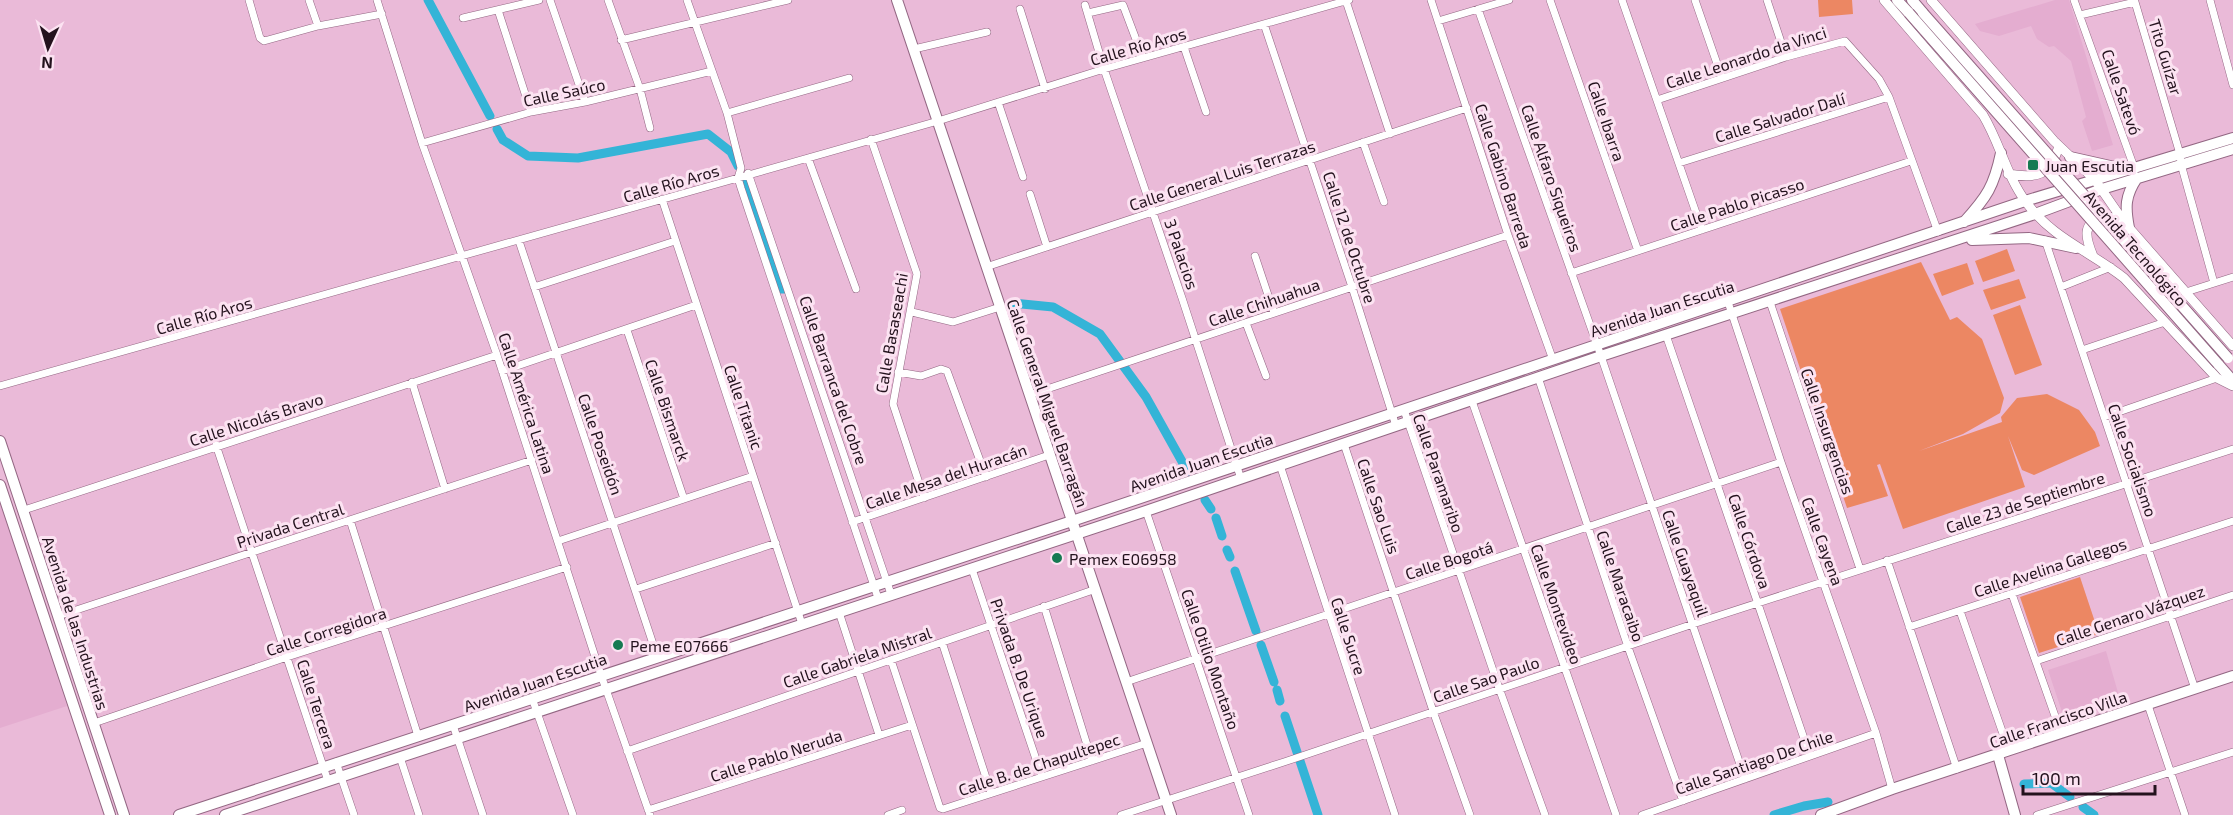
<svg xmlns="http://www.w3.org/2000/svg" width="2233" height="815" font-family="'Exo 2',sans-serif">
  <rect width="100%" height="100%" fill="#eabad8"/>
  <path fill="#e4add0" d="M2055,0H2069L2113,145L2092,151L2082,121L2086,117L2071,61L2054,46L2049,47L2037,39L2031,26L1999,36L1980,31L1975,24Z
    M0,503L67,706L0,728Z
    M2106,651L2121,703L2065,721L2048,670Z"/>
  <path fill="#ec8763" d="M1818,0H1852L1853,14L1819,17Z
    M2007,249L2015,271L1983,282L1975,261Z
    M1921,262L1950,320L1957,317L1982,339L2004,398L2000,413L1963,434L1919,451L2002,422L2001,417L2017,398L2047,394L2079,410L2095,432L2100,446L2034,475L2022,470L2008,436L2025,487L1903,529L1880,464L1877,465L1888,496L1847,508L1780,309Z
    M1967,263L1974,284L1942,296L1933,274Z
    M2019,279L2026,298L1991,310L1983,290Z
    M2020,305L2042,365L2015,375L1993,315Z
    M2080,577L2099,634L2039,653L2020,597Z"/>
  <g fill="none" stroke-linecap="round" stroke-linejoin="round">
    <path stroke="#34b4d7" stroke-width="9" d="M428,0L490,116
      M497,129L503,140L528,156L578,158L708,134L731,152L738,166
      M743,177L751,195L782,289H784
      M1012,303L1053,307L1100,334L1146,397L1189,474
      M1205,500L1211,509
      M1216,518L1222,536
      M1227,550L1230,557
      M1235,571L1256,631
      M1261,645L1274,682
      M1277,690L1280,701
      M1285,716L1318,815
      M2024,784L2051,783L2070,797
      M2083,807L2094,815
      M1774,815L1804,806L1828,802"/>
    <g stroke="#936783" stroke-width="8">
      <path id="minor" d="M249,0L260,38L264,41L318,26L382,14
        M309,0L318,26
        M377,0L422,143L497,355L601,675L650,815
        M550,0L585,102
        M608,0L640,89L650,128
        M687,0L727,113L741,168L738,178L741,188L878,598
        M1431,0L1508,235L1553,360
        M1550,0L1638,251
        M1622,0L1702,230
        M1695,0L1722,78
        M1767,0L1786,57
        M2074,0L2135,170
        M2210,0L2233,85
        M1346,1L1390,134
        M1085,5L1104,69L1182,298L1241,479
        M1020,9L1045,89
        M1478,9L1601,356L1745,779
        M498,10L531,112
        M1088,13L1123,5L1143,58
        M2080,15L2135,2L2180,154L2181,164L2214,283
        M463,18L539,0
        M1438,21L1509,0
        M1264,24L1352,287L1396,426
        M621,40L788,0
        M1184,47L1206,112
        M914,49L987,32
        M1657,100L1786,57L1845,41L1879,79L1889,97L1938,232
        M998,102L1023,177
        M727,113L849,78
        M871,139L917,274L893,404L924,498
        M1363,142L1384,202
        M422,143L531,112L585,102L712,71
        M808,158L856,289
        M1679,163L1889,97
        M748,173L891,594
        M1030,194L1047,247
        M662,199L802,624
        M2045,240L2195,689
        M519,241L657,656
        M1255,256L1274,313
        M986,267L1467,108
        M1571,273L1911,161
        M534,287L675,241
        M2061,287L2111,267
        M2186,292L2233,277
        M1728,302L1781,462L1876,733L1892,789
        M1770,302L1860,569
        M912,312L953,322L1000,307
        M1246,323L1266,376
        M627,330L684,499
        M1666,335L1810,756
        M2082,350L2165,322
        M502,371L696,305
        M898,372L921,376L941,369L947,371L986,477
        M1538,377L1628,647L1683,801
        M412,382L445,489
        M0,386L738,178L938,121L1104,69L1349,0
        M1029,395L1508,235
        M1472,401L1616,815
        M1404,410L1499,688L1545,815
        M2104,417L2217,378
        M1344,444L1433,711L1470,815
        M216,445L328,781
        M1280,465L1395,815
        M24,510L497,355
        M1146,511L1249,815
        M350,520L418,736
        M852,522L1049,455
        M558,541L753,476
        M1887,560L1957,769
        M972,569L1042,777
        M636,589L776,543
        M2012,594L2061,733
        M1044,606L1092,761
        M1960,611L2009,751
        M839,612L879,735
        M58,616L532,460
        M1909,627L2233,521
        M942,642L991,793
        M891,660L940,808L943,809L1147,743
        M2036,661L2233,595
        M1126,682L1781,462
        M532,698L573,815
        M2148,705L2185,815
        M94,723L287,657L567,567
        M453,725L483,815
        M627,751L1096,589
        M400,757L419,815
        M336,762L354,815
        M648,810L912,725
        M888,815L902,810
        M1121,815L1284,762L1693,624L2233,449
        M1642,815L1876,733
        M2037,815L2233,752"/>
    </g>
    <g stroke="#936783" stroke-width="10">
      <path id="tertiary" d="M1884,0L1983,115C2000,143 2006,175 2026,202C2053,239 2090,251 2124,278L2217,378L2233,386
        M1931,0L2054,141L2095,180L2124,222L2233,346
        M2008,174C2037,179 2050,176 2059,146
        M2093,256C2085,237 2081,222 2106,216L2124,222"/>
    </g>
    <g stroke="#936783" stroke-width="12">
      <path id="secondary" d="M897,0L1171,815
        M1998,755L2015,815
        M1821,815L1892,789L2233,676"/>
    </g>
    <g stroke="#936783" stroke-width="12">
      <path id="primary" d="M1897,0L1909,13
        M1912,0L1923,13
        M2070,157L2128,170
        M1964,222C1987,197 1994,186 2001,153
        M2129,228C2125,207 2125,196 2137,178
        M1972,240L2029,238L2076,248
        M2218,364L2233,381
        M0,441L124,815
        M0,485L110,815
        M179,815L1072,521L2025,201L2233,138
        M225,815L1146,511L1601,356L2035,214L2102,189L2233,149"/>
    </g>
    <use href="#minor" stroke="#fff" stroke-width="7"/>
    <use href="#tertiary" stroke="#fff" stroke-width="9"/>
    <use href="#secondary" stroke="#fff" stroke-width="10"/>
    <use href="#primary" stroke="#fff" stroke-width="10"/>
    <g stroke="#936783" stroke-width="12" stroke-linecap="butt">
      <path id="primary-bridge" d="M1909,13L2218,364
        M1923,13L2228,358"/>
    </g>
    <use href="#primary-bridge" stroke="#fff" stroke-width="10"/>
  </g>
  <g fill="#167a52" stroke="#fce3f2" stroke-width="2">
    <rect x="2027" y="159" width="12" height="12" rx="3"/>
    <circle cx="1057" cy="558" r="6"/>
    <circle cx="618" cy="645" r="6"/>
  </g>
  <g text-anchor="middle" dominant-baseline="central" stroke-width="6" stroke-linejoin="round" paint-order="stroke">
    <g font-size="16" fill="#23121d" stroke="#fce3f2">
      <text transform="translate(1138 46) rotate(-16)">Calle Río Aros</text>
      <text transform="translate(1746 57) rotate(-18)">Calle Leonardo da Vinci</text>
      <text transform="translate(2166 57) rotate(73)">Tito Guízar</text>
      <text transform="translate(564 92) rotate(-12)">Calle Saúco</text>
      <text transform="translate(2122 92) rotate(71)">Calle Satevó</text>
      <text transform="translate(1780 117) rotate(-17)">Calle Salvador Dalí</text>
      <text transform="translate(1607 121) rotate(71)">Calle Ibarra</text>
      <text transform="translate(1222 175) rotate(-18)">Calle General Luis Terrazas</text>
      <text transform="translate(1504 176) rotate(72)">Calle Gabino Barreda</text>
      <text transform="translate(1552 178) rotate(71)">Calle Alfaro Siqueiros</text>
      <text transform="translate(671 183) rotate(-16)">Calle Río Aros</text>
      <text transform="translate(1737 204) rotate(-18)">Calle Pablo Picasso</text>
      <text transform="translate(1350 237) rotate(72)">Calle 12 de Octubre</text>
      <text transform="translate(2136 248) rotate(49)">Avenida Tecnológico</text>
      <text transform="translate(1182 254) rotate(71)">3 Palacios</text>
      <text transform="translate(1264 302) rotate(-19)">Calle Chihuahua</text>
      <text transform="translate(1662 308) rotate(-18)">Avenida Juan Escutia</text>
      <text transform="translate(204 315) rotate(-16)">Calle Río Aros</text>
      <text transform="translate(891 333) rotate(-80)">Calle Basaseachi</text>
      <text transform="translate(834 380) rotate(71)">Calle Barranca del Cobre</text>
      <text transform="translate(527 403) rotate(72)">Calle América Latina</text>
      <text transform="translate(1048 403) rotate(71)">Calle General Miguel Barragán</text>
      <text transform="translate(744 407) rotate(71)">Calle Titanic</text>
      <text transform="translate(668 410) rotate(71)">Calle Bismarck</text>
      <text transform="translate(256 419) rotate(-18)">Calle Nicolás Bravo</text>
      <text transform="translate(1828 431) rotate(71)">Calle Insurgencias</text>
      <text transform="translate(601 444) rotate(71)">Calle Poseidón</text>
      <text transform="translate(2133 460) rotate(71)">Calle Socialismo</text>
      <text transform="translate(1201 462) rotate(-19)">Avenida Juan Escutia</text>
      <text transform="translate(1439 473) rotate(71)">Calle Paramaribo</text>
      <text transform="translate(946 476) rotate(-19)">Calle Mesa del Huracán</text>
      <text transform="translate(2025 502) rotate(-18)">Calle 23 de Septiembre</text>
      <text transform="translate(1379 506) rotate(71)">Calle Sao Luis</text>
      <text transform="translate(290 525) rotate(-18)">Privada Central</text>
      <text transform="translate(1750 541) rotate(71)">Calle Córdova</text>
      <text transform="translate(1823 541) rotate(70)">Calle Cayena</text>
      <text transform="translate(1449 560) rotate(-18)">Calle Bogotá</text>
      <text transform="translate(1686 563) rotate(71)">Calle Guayaquil</text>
      <text transform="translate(2050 567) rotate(-18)">Calle Avelina Gallegos</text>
      <text transform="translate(1621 586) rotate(71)">Calle Maracaibo</text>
      <text transform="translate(1557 604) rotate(71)">Calle Montevideo</text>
      <text transform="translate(2130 615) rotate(-19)">Calle Genaro Vázquez</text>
      <text transform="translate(76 623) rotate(72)">Avenida de las Industrias</text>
      <text transform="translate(326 631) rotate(-18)">Calle Corregidora</text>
      <text transform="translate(1349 636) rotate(72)">Calle Sucre</text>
      <text transform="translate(857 657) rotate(-19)">Calle Gabriela Mistral</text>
      <text transform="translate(1211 659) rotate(71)">Calle Otilio Montaño</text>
      <text transform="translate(1020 668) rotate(71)">Privada B. De Urique</text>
      <text transform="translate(1486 679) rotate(-19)">Calle Sao Paulo</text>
      <text transform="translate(535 682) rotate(-19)">Avenida Juan Escutia</text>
      <text transform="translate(317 704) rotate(72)">Calle Tercera</text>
      <text transform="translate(2058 719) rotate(-19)">Calle Francisco Villa</text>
      <text transform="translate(776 755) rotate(-18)">Calle Pablo Neruda</text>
      <text transform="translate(1754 762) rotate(-19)">Calle Santiago De Chile</text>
      <text transform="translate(1039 764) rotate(-18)">Calle B. de Chapultepec</text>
    </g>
    <g font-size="16" fill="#23121d" stroke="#fce3f2" text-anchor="start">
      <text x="2045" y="165">Juan Escutia</text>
      <text x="1069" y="558">Pemex E06958</text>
      <text x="630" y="645">Peme E07666</text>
    </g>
  </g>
  <g transform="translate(48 48) rotate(184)" stroke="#fce3f2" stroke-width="4.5" paint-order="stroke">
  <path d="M0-4.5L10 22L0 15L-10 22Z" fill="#23121d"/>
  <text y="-9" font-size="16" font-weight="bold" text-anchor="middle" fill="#23121d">N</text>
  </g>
  <path d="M2023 785v9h132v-9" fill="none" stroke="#23121d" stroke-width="3"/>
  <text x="2032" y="785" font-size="18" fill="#23121d" stroke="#fce3f2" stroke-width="4.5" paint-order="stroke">100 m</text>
</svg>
